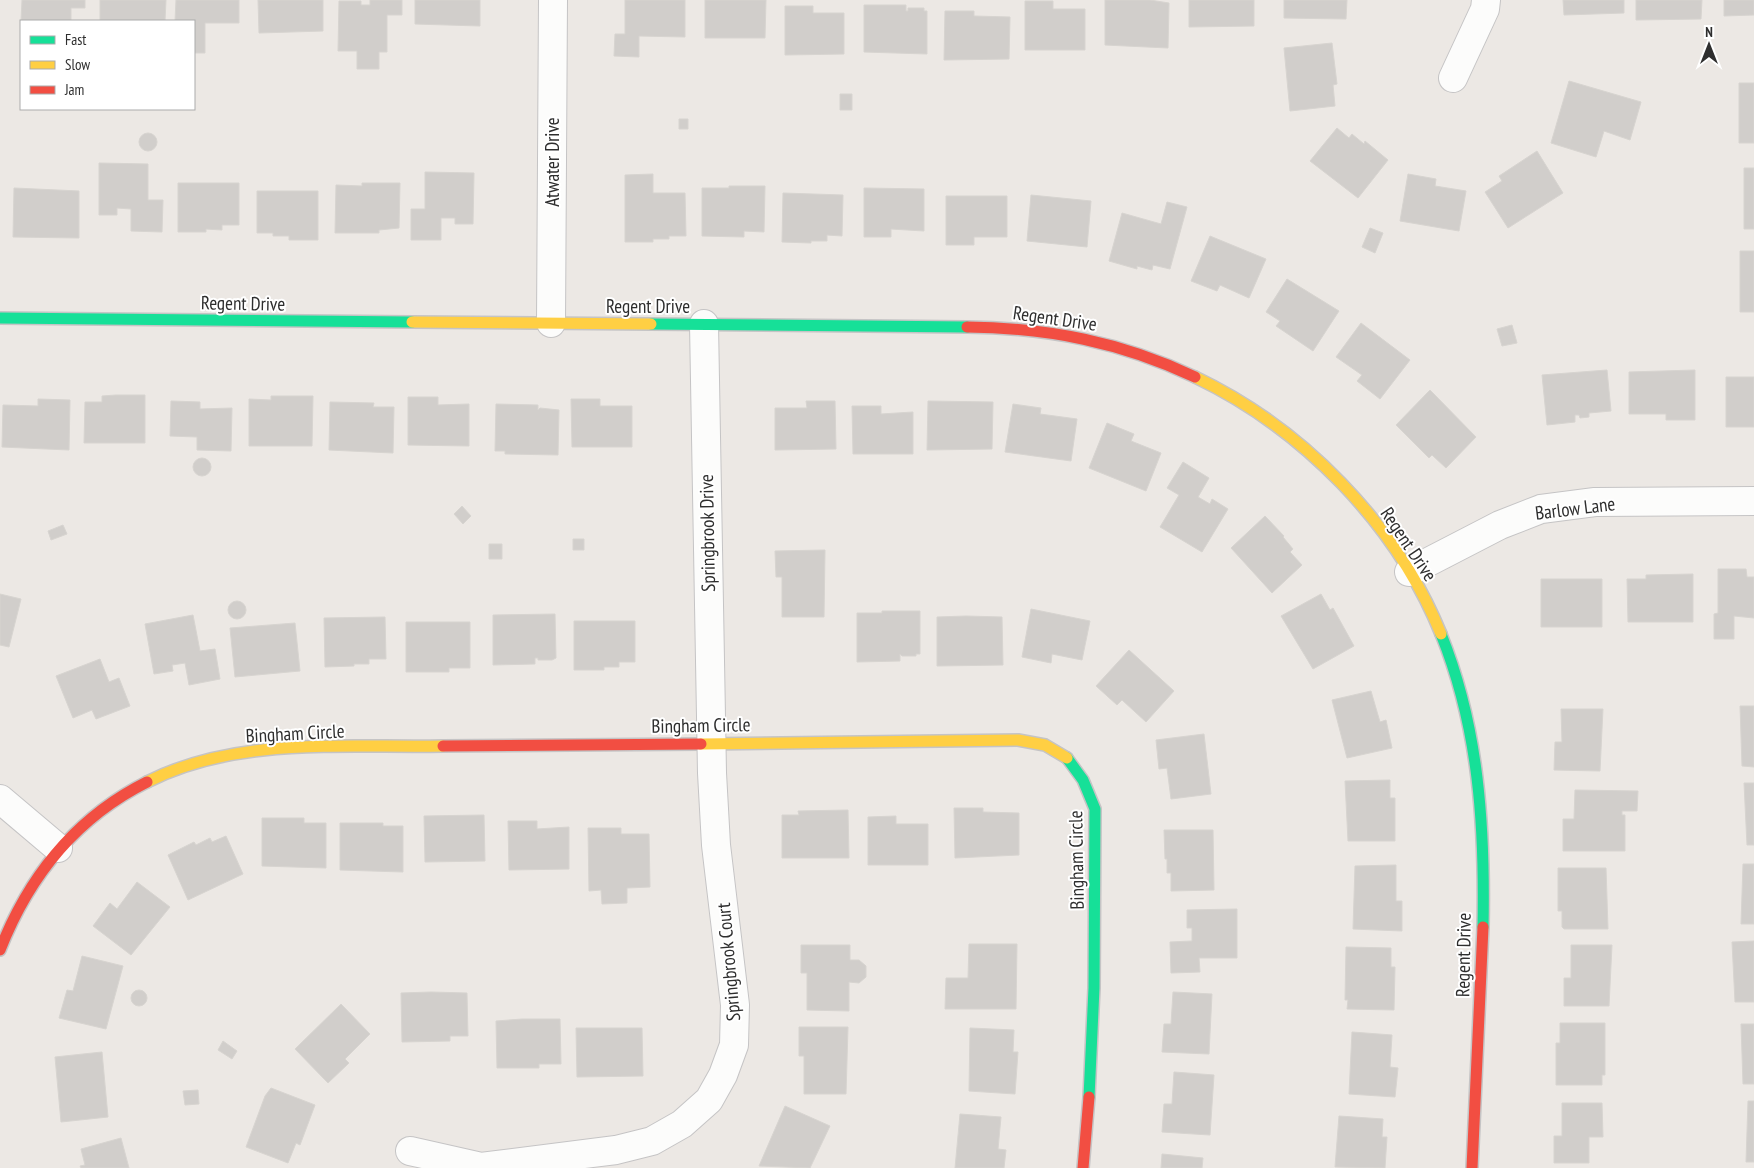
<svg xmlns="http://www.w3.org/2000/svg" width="1754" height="1168" font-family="'PT Sans Narrow',sans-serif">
  <rect width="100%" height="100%" fill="#ece8e4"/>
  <path fill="#d1cecb" stroke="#d7d4d0" d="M22,0H85V8H71V21H21Z
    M100,0H166L165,21H100Z
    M176,0H239V23H205V53H194V21H175Z
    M258,0H323V31L259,33Z
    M370,0H402V15H387V52H379V69H357V51H338L339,1H361V5H370Z
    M415,0H480V26L415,24Z
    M625,0H685V37L639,36V57L614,56L615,34H625Z
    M705,0H766L765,38H705Z
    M1105,0H1150L1169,3L1168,48L1105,45Z
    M1189,0H1254V26L1189,27Z
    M1284,0H1347L1346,19L1284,18Z
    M1563,0H1624V13L1564,15Z
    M1636,0H1702L1701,19L1636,20Z
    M1724,0H1754V15L1724,16Z
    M1025,1H1053V9H1085V50H1025Z
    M864,5H906V11H908V8H924V11H927V54L864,52Z
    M785,6H813V13H844V54L785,55Z
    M945,11H974V16L1010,17L1009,59L944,60Z
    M1332,43L1337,84L1333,85L1335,106L1290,111L1284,48Z
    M1569,81L1641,102L1630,140L1604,131L1596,157L1551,143Z
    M1739,83H1754V143H1739Z
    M840,94H852V110H840Z
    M679,119H688V129H679Z
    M1337,128L1349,138L1352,134L1364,144L1365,141L1388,160L1358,198L1310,161Z
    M139 142a9 9 0 1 1 18 0a9 9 0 1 1-18 0Z
    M1537,151L1563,193L1508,228L1485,192L1502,181L1499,176Z
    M99,163L148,164V200H163L162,232L131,231V209L117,208V215H99Z
    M1744,168H1754V229H1744Z
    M425,172L474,173L473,224H455V218H441V240H411V209H425Z
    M653,174V193H685L686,236H669V239H653V242H625V175Z
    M1408,174L1436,179L1435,186L1466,191L1459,231L1400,221Z
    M178,183H239V225H222V230L206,229V232H178Z
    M362,183H400L399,228L379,230V233H335L336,185L362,186Z
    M729,186H765L764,232L744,231V237L702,236V188H729Z
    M14,188L79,191V238L13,237Z
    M864,188L924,189V231L891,229V237H864Z
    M257,191H318V240H289V236H273V233H257Z
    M783,193L843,195L842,236L827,235V241H811V243L782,242Z
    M1031,195L1091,201L1087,247L1027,241Z
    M946,196H1007V237H974V245H946Z
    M1167,202L1187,207L1170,269L1153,265L1152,270L1137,266V269L1109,261L1122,213L1161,224Z
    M1370,228L1383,233L1375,253L1362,247Z
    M1210,236L1266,259L1249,298L1220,285L1217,291L1191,281Z
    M1740,251H1754V312H1740Z
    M1287,279L1339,311L1313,351L1276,326L1280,321L1266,312Z
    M1361,323L1410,360L1380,399L1357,381L1362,375L1336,357Z
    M1512,325L1517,343L1502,346L1497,329Z
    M1607,370L1611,411L1589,413V417L1580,418L1579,415H1575V422L1547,425L1542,375Z
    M1695,370V420H1666V414H1629V372Z
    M1726,377H1754V427H1726Z
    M1430,390L1476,437L1446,468L1432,455L1429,458L1396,425Z
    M116,395H145V443H84L85,402H102V396Z
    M271,396H313L312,446H249V399L271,400Z
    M408,397H438V405L469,404V446L408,445Z
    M38,399L70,400L69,450L2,447L3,405L38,406Z
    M571,399H600V406H632V447H572Z
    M171,401L200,402V409L232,408L231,451L197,450V437L170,436Z
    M806,401H835L836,449L775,450V408H807Z
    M928,401L993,402L992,449L927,450Z
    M330,402L374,403L373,407H394L393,453L329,450Z
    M496,404L538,405V410L540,408L559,410L558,455L505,454V451H495Z
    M1013,404L1041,408L1040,414L1077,419L1071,461L1005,452Z
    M852,406H881V414L913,412V454H853Z
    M1107,423L1134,434L1131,441L1161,453L1146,491L1089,468Z
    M193 467a9 9 0 1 1 18 0a9 9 0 1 1-18 0Z
    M1183,462L1209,478L1198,497L1210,504L1212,499L1228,509L1202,552L1160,527L1179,495L1167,488Z
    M462,506L471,516L463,524L454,514Z
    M1265,516L1284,536L1283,537L1293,549L1290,552L1302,565L1272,593L1231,548Z
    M63,525L67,534L51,540L48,531Z
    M573,539H584V550H573Z
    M489,544H502V559H489Z
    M825,550L824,617H782V577H776L775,551Z
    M1718,569H1746L1747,577H1754V618L1734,616V639H1714V614L1718,613Z
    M1693,574V622H1628L1627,579H1646V575Z
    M1541,579H1602V627H1541Z
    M0,594L21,599L9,647L0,645Z
    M1321,594L1330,610L1333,608L1354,646L1313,669L1281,616Z
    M228 610a9 9 0 1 1 18 0a9 9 0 1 1-18 0Z
    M1031,609L1090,621L1082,660L1052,654L1051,663L1022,657Z
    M882,611H920V654H916V656H902L900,654V661L857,662V613H882Z
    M555,614L556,658L552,660H538V658H535V664L493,665V615Z
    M193,615L200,651L215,649L220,679L189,685L185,663L172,665L173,671L154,674L145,624Z
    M966,616L1002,617L1003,665L937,666V617Z
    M385,617L386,659H369V664H354V666L325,667L324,618Z
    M574,621H635V662H619V667H604V670H574Z
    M406,622H470V668H449V672H406Z
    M295,623L300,671L235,677L230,628Z
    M1129,650L1174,691L1146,722L1122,700L1117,705L1096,686Z
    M100,659L109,682L119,678L130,706L96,719L92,710L73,718L56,676Z
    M1371,691L1380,722L1386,720L1392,748L1347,758L1332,700Z
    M1740,706H1754V767L1742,766Z
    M1561,709H1603L1600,771L1554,770L1555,742H1562Z
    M1204,734L1211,794L1171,799L1167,768L1159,769L1156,740Z
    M1390,780V798H1395V841H1348L1345,781Z
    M1744,783H1754V845H1747Z
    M1575,790L1638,791L1637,811H1622V815H1625V851H1563V819H1574Z
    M954,808H983V812L1019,813V855L955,858Z
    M848,810L849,858H782V815H799L798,811Z
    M484,815L485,861L425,862L424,816Z
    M896,816V824H928V865H868V817Z
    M262,818H304V823H326V868L262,866Z
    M508,821H537V829L569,827V869L509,870Z
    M340,823H383V826H403V872L340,870Z
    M588,828H621V834H649L650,887L627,888V903L602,904L601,890L589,891Z
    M1164,830H1213L1214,890L1171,891V873H1167V859H1165Z
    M226,836L243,874L188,900L168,855L194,842L196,845L210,838L212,842Z
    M1743,864H1754V924H1741Z
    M1396,865V901H1402V931L1353,929L1355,866Z
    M1558,868H1606L1608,929H1564L1562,927V911H1558Z
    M137,882L170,907L131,955L93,926L110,903L117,909Z
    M1237,909V958H1199L1200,972L1171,973L1170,942L1192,941V928H1187V910Z
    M1754,941V1002H1735L1732,942Z
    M969,944H1017L1016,1009H945L946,978H968Z
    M801,945H850V960H859L866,966V977L859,983L849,982V1011L807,1010V973H801Z
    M1571,945H1612L1609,1006H1564V978H1571Z
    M1346,947L1391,948V967H1395L1394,1010L1347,1009L1348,1000H1345Z
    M82,956L123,966L106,1029L59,1018L67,990L73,991Z
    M131 998a8 8 0 1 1 16 0a8 8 0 1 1-16 0Z
    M431,992L467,993L468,1036H450V1041L402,1042L401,993Z
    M1173,992L1212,994L1209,1054L1162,1052L1164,1024H1171Z
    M341,1004L370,1034L345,1059L349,1063L328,1083L295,1049Z
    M522,1019H560L561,1064H539V1068H497L496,1021Z
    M1560,1023H1605V1075H1602V1085H1556V1043H1560Z
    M1741,1024H1754V1084H1743Z
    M799,1027H848L846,1094H804V1056H799Z
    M576,1028H642L643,1076L577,1077Z
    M970,1028L1014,1030L1013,1052H1018L1015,1094L969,1091Z
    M1352,1032L1392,1035L1390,1067L1398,1068L1395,1097L1349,1094Z
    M223,1041L237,1051L232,1059L218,1050Z
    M102,1052L108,1117L61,1122L55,1057Z
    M1174,1072L1214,1075L1210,1135L1162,1132L1164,1104H1172Z
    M271,1088L315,1105L300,1145L296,1143L288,1163L246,1147L265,1096Z
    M198,1090L199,1104L185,1105L183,1091Z
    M1748,1101H1754V1162H1746Z
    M1562,1103H1602L1603,1137H1589V1163H1554V1136H1562Z
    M785,1106L830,1126L810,1168L759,1166Z
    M960,1114L1001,1117L998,1149L1006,1150L1004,1168H955Z
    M1339,1116L1383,1119L1382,1137H1387L1385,1168L1335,1167Z
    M121,1138L129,1168H81L80,1166L85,1165L81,1149Z
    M1162,1154L1203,1158L1202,1168H1161Z"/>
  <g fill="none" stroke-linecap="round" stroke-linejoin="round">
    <g stroke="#c5c4c5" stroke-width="30">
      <path id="street" d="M1453,78L1485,9L1486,0
        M551,323L553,0
        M1409,572L1500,525L1541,509L1595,502L1754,501
        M0,799L58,848
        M410,1151L481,1167L616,1150L652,1141L682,1124L709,1100L723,1075L734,1045L735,1005L716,845L712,773L704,324"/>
    </g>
    <g stroke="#c5c4c5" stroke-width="14">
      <path id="fast" d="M0,318L412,322
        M651,324L967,327
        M1441,634C1479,728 1485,826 1483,927
        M1067,758L1083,780L1095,809L1094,988L1089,1097"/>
    </g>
    <g stroke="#c5c4c5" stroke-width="14">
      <path id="slow" d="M412,322L651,324
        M1195,377C1302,428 1396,523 1441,634
        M701,744L1018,740L1045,745L1067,758
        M147,782C237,736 344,748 443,746"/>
    </g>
    <g stroke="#c5c4c5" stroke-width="14">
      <path id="jam" d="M967,327C1049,328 1121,342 1195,377
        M443,746L701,744
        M0,950C29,876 75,818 147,782
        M1083,1168L1089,1097
        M1472,1168L1483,927"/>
    </g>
    <use href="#street" stroke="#fcfcfb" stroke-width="28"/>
    <use href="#fast" stroke="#16e098" stroke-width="11"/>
    <use href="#slow" stroke="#ffcf43" stroke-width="11"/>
    <use href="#jam" stroke="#f24e42" stroke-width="11"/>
  </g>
  <g text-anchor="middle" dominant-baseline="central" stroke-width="4" stroke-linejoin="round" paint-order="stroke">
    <g font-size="19" fill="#2e2e2e" stroke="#fff">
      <text transform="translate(552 162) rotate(-90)">Atwater Drive</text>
      <text transform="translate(243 303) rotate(1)">Regent Drive</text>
      <text x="648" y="306">Regent Drive</text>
      <text transform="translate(1055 318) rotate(8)">Regent Drive</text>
      <text transform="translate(1575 508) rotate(-7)">Barlow Lane</text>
      <text transform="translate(707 533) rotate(-91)">Springbrook Drive</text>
      <text transform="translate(1409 544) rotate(56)">Regent Drive</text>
      <text transform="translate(701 725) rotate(-1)">Bingham Circle</text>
      <text transform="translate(295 733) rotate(-3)">Bingham Circle</text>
      <text transform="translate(1076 860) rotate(-91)">Bingham Circle</text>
      <text transform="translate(1463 955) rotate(-89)">Regent Drive</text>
      <text transform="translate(728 962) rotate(-95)">Springbrook Court</text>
    </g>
  </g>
  <rect x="20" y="20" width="175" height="90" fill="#ffffff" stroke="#ababab"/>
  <rect x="30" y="36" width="25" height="8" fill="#16e098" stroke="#ababab"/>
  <text x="65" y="45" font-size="15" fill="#2e2e2e">Fast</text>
  <rect x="30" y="61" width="25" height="8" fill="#ffcf43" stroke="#ababab"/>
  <text x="65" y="70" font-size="15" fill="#2e2e2e">Slow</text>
  <rect x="30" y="86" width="25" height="8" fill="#f24e42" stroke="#ababab"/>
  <text x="65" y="95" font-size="15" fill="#2e2e2e">Jam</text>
  <g transform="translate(1709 45)" stroke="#ffffff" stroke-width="4" paint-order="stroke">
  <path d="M0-4L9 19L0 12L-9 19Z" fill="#2e2e2e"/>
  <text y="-8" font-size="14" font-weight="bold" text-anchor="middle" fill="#2e2e2e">N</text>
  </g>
</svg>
